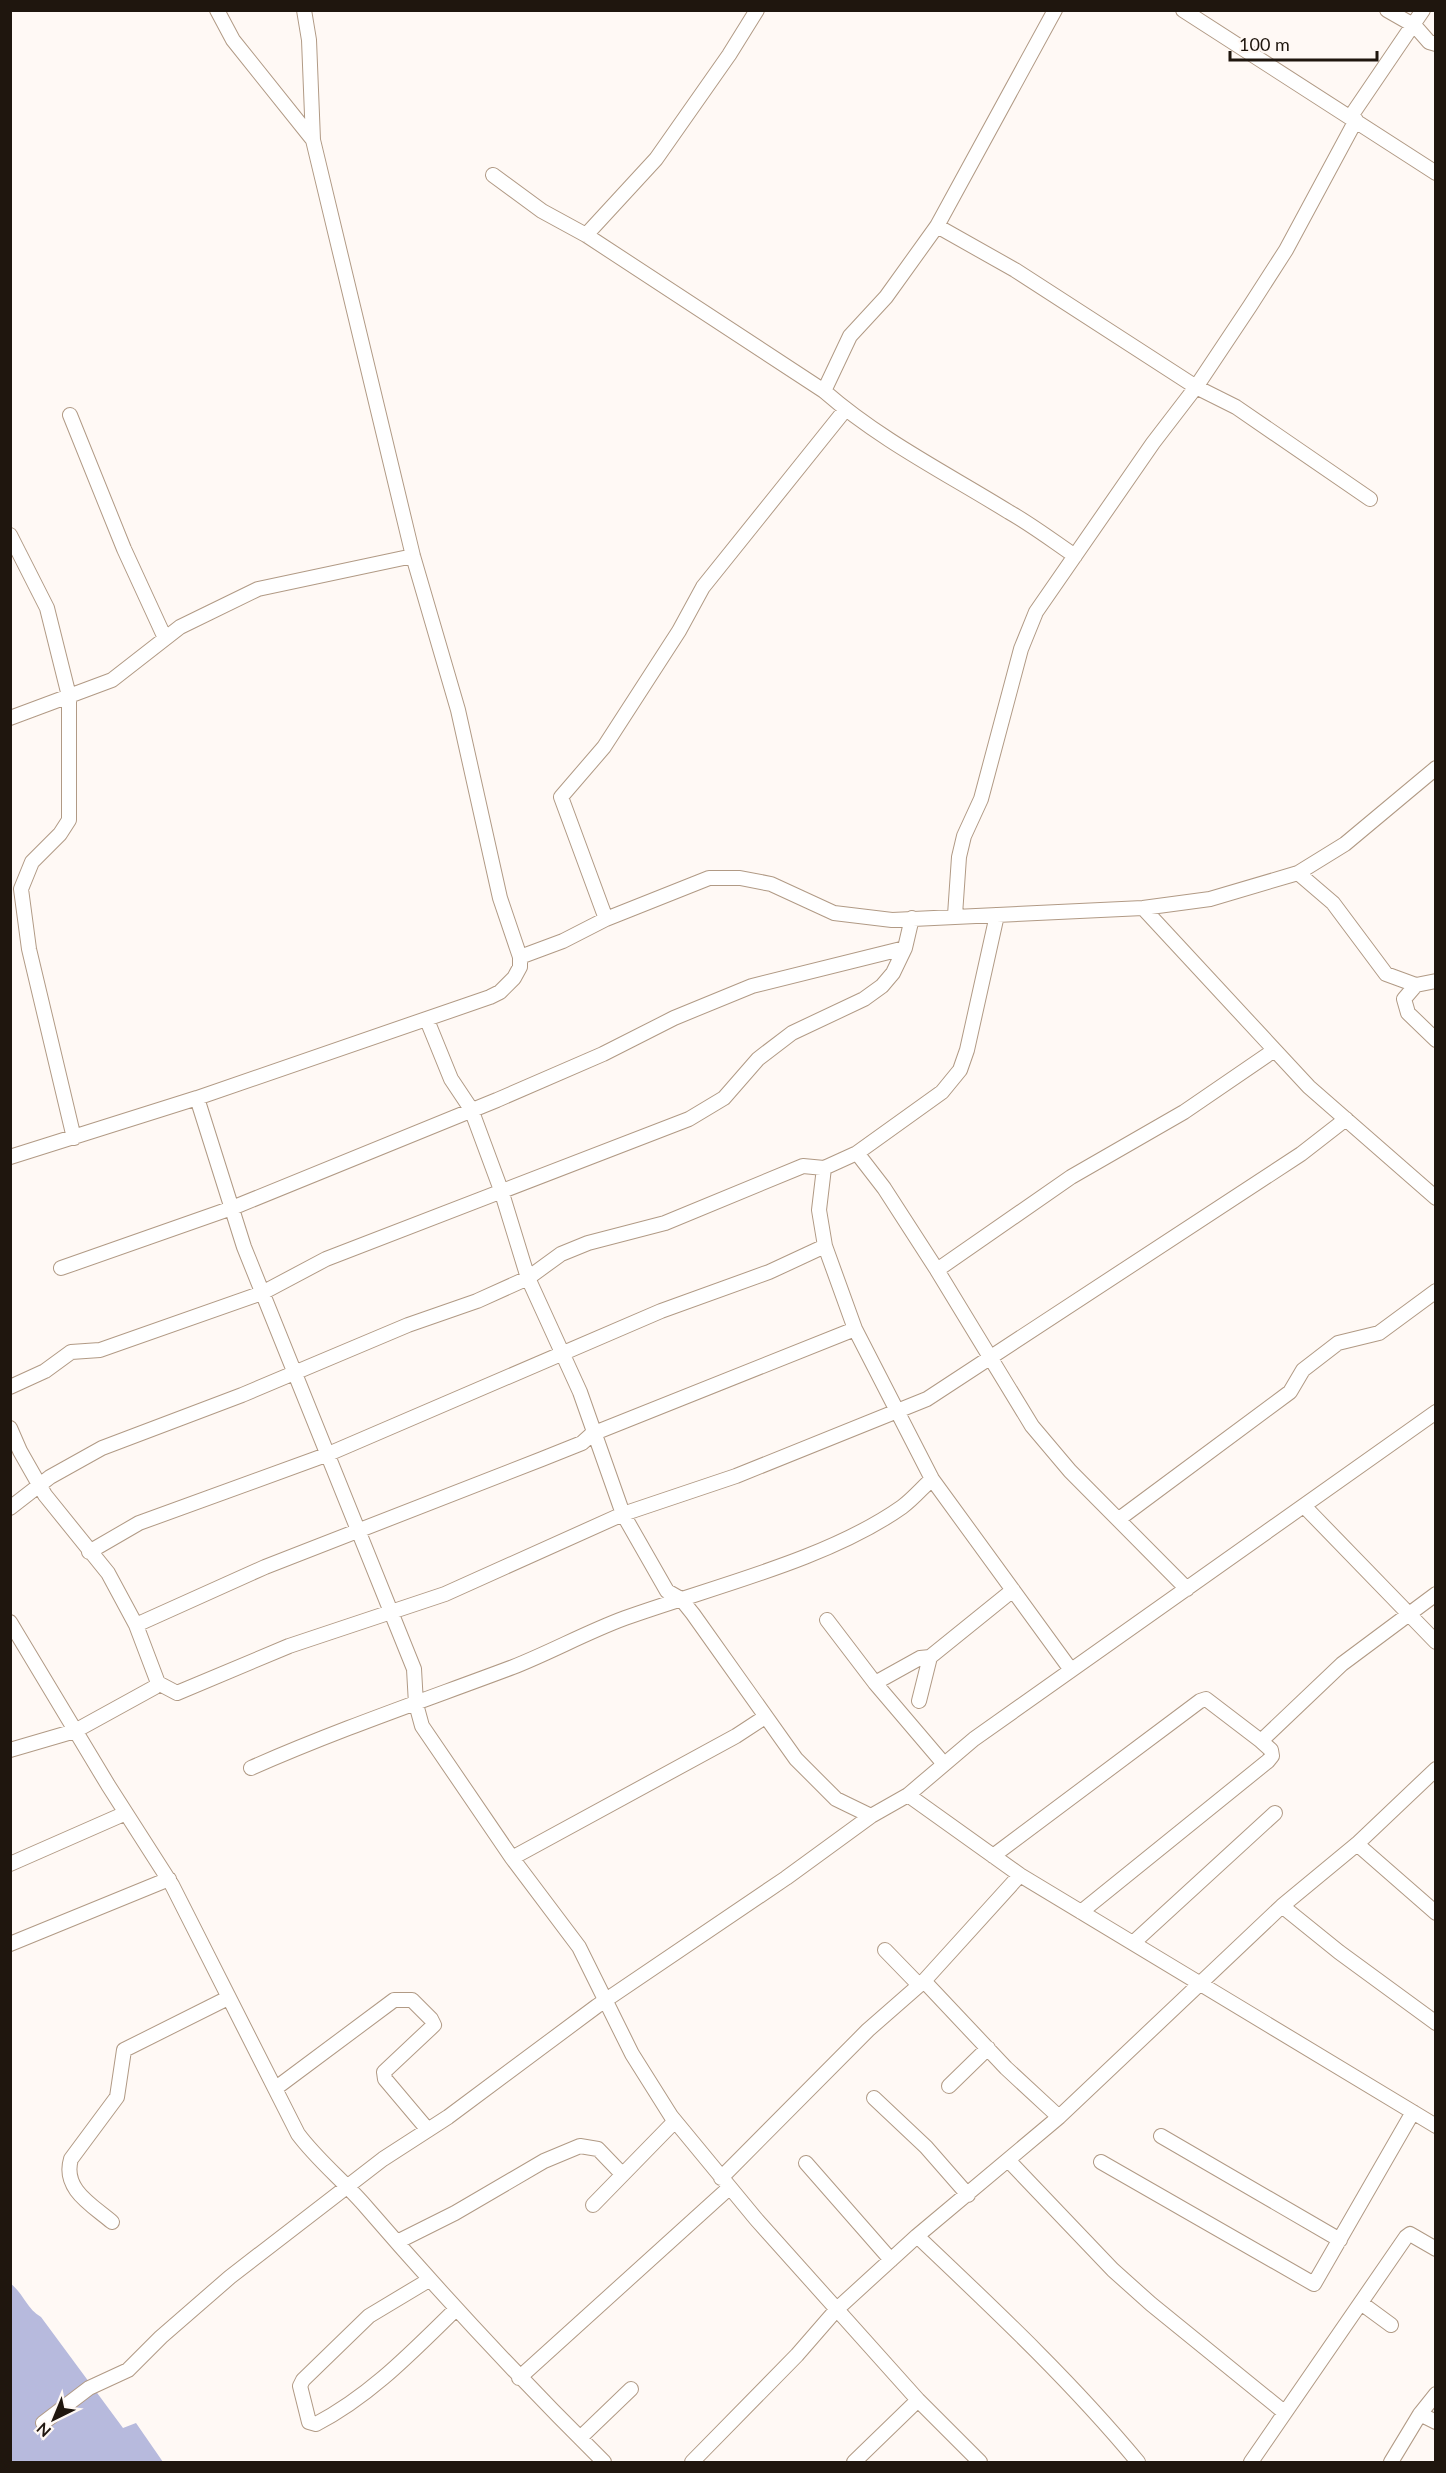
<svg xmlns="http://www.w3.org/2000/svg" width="1446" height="2473" font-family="Lato,sans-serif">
  <rect width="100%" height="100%" fill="#fff9f5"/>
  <path fill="#b7badd" d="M10,2283C24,2294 26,2308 41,2317L123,2428L136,2423L163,2462H11Z"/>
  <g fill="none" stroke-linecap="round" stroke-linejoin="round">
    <g stroke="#b19a85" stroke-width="16">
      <path id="minor" d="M304,10L309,40L313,140
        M1183,10L1436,173
        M1387,10L1415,26L1429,42L1436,44
        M1351,116L1423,10
        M493,175L542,211L586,235L824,391C880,440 946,473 1009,512C1032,525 1053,541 1075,556
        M937,226L1015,270L1196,387L1236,407L1370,499
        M586,235L656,159L729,55L757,10
        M824,391L850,336L886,297L937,226L1055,10
        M70,415L124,549L164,636
        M10,535L47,608L69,696V820L60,834L32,862L21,889L29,949L74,1138
        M10,718L112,680L180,627L258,589L413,556
        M1298,873L1333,903L1386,974L1416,985L1404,999L1408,1013L1436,1040
        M1143,908L1309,1087L1436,1198
        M955,915L959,857L964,836L981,799L1021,649L1036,612L1153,443L1196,387L1250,306L1286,250L1356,120
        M606,919L561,797L604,747L679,631L703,587L845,410
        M520,957L563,941L606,919L709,878H740L771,884L834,913L892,920L1143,908L1210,899L1298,873L1345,844L1436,768
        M1416,985L1436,981
        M427,1020L451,1079L471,1109L501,1190L528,1278L580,1392L623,1514L667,1591L681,1599L693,1614L796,1759L836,1799L871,1816
        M197,1098L244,1247L414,1669L416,1704L422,1726L512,1858L579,1947L632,2054L671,2116L756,2219L918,2400L980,2462
        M857,1153L884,1188L937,1270L1032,1426L1070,1471L1187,1589
        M10,1157L197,1098L490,997L500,992L514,978L520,967V957L500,898L458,710L413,556L313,140L233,40L217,10
        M824,1168L819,1210L825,1246L855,1329L932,1479L1071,1670
        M61,1268L232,1208L497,1100L603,1054L674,1018L752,986L905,948
        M937,1270L1071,1177L1184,1112L1273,1051
        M10,1387L45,1371L71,1352L100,1350L262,1293L326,1259L689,1119L724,1098L758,1059L792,1033L864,999L882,986L893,973L905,948L912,918
        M10,1428L20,1451L45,1495L108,1573L136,1625L158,1683L155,1687L75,1731L10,1750
        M1304,1506L1436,1642
        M10,1508L50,1477L102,1448L242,1395L408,1325L477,1301L528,1278L561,1254L588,1243L665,1223L803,1166L824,1168L857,1153L942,1092L960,1070L967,1050L997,915
        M1119,1519L1290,1392L1303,1370L1338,1343L1379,1333L1436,1291
        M89,1552L139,1523L326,1455L661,1311L769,1272L825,1246
        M827,1620L875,1683L944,1764
        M10,1622L108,1785L172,1885L298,2134C318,2161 345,2182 367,2208C443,2296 521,2380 604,2462
        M136,1625L265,1567L542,1459L582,1443L592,1434L855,1329
        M158,1683L177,1693L289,1646L445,1594L623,1514L736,1476L927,1399L1301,1154L1346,1119
        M875,1683L920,1658L930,1657
        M919,1701L930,1657L1013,1590
        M251,1768C337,1730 425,1700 513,1667C551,1652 587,1632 625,1618C711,1587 827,1560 902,1507C913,1499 922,1488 932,1479
        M908,1795L1020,1875L1436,2126
        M1357,1844L1436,1913
        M993,1856L1200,1701L1206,1699L1261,1741
        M512,1858L736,1736L765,1717
        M10,1864L126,1813
        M1282,1906L1339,1952L1436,2023
        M1081,1912L1268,1761L1272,1756L1271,1750L1261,1741L1342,1664L1436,1594
        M1133,1943L1275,1813
        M10,1944L169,1879
        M885,1950L919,1985
        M924,1981L1006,2068L1059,2117
        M949,2086L988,2048
        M276,2088L394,2000H412L431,2019L434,2025L384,2072L385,2079L428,2130
        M874,2098L926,2147L968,2195
        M1161,2136L1340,2240
        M1009,2161L1113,2270L1151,2304L1284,2412
        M1101,2162L1314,2284L1413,2112
        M806,2163L891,2260
        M721,2178L868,2030L924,1981L1020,1875
        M593,2205L675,2121
        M112,2222C92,2205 62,2189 71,2159L117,2097L124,2050L228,1998
        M917,2236C993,2308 1071,2381 1138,2462
        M397,2242L455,2213L544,2161L580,2146L598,2149L622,2174
        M429,2280L369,2316L303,2380L300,2386L309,2422L316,2424C370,2396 412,2352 455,2310
        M1361,2303L1391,2325
        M519,2378L729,2188
        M1420,2414L1436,2422
        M43,2423L89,2388L128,2370L161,2337L230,2277L383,2159L448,2117L597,2006L786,1878L871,1816L908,1795L974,1739L1436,1412
        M580,2438L631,2389
        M692,2462L797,2355L837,2309L917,2236L1059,2117L1282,1906L1357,1844L1436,1769
        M854,2462L918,2400
        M1251,2462L1406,2237L1410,2234L1436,2249
        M1391,2462L1420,2414L1436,2394"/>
    </g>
    <use href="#minor" stroke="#fff" stroke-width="14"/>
  </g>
  <rect width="1446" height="2473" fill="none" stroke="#1f160e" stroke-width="24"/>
  <g transform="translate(54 2419) rotate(223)" stroke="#fff9f5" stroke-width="4.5" paint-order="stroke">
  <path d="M0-4.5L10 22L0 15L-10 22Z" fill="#1f160e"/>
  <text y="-9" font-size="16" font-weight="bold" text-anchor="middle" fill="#1f160e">N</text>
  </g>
  <path d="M1230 51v9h147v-9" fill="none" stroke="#1f160e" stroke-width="3"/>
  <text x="1239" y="51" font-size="18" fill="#1f160e" stroke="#fff9f5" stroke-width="4.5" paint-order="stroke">100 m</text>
</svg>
